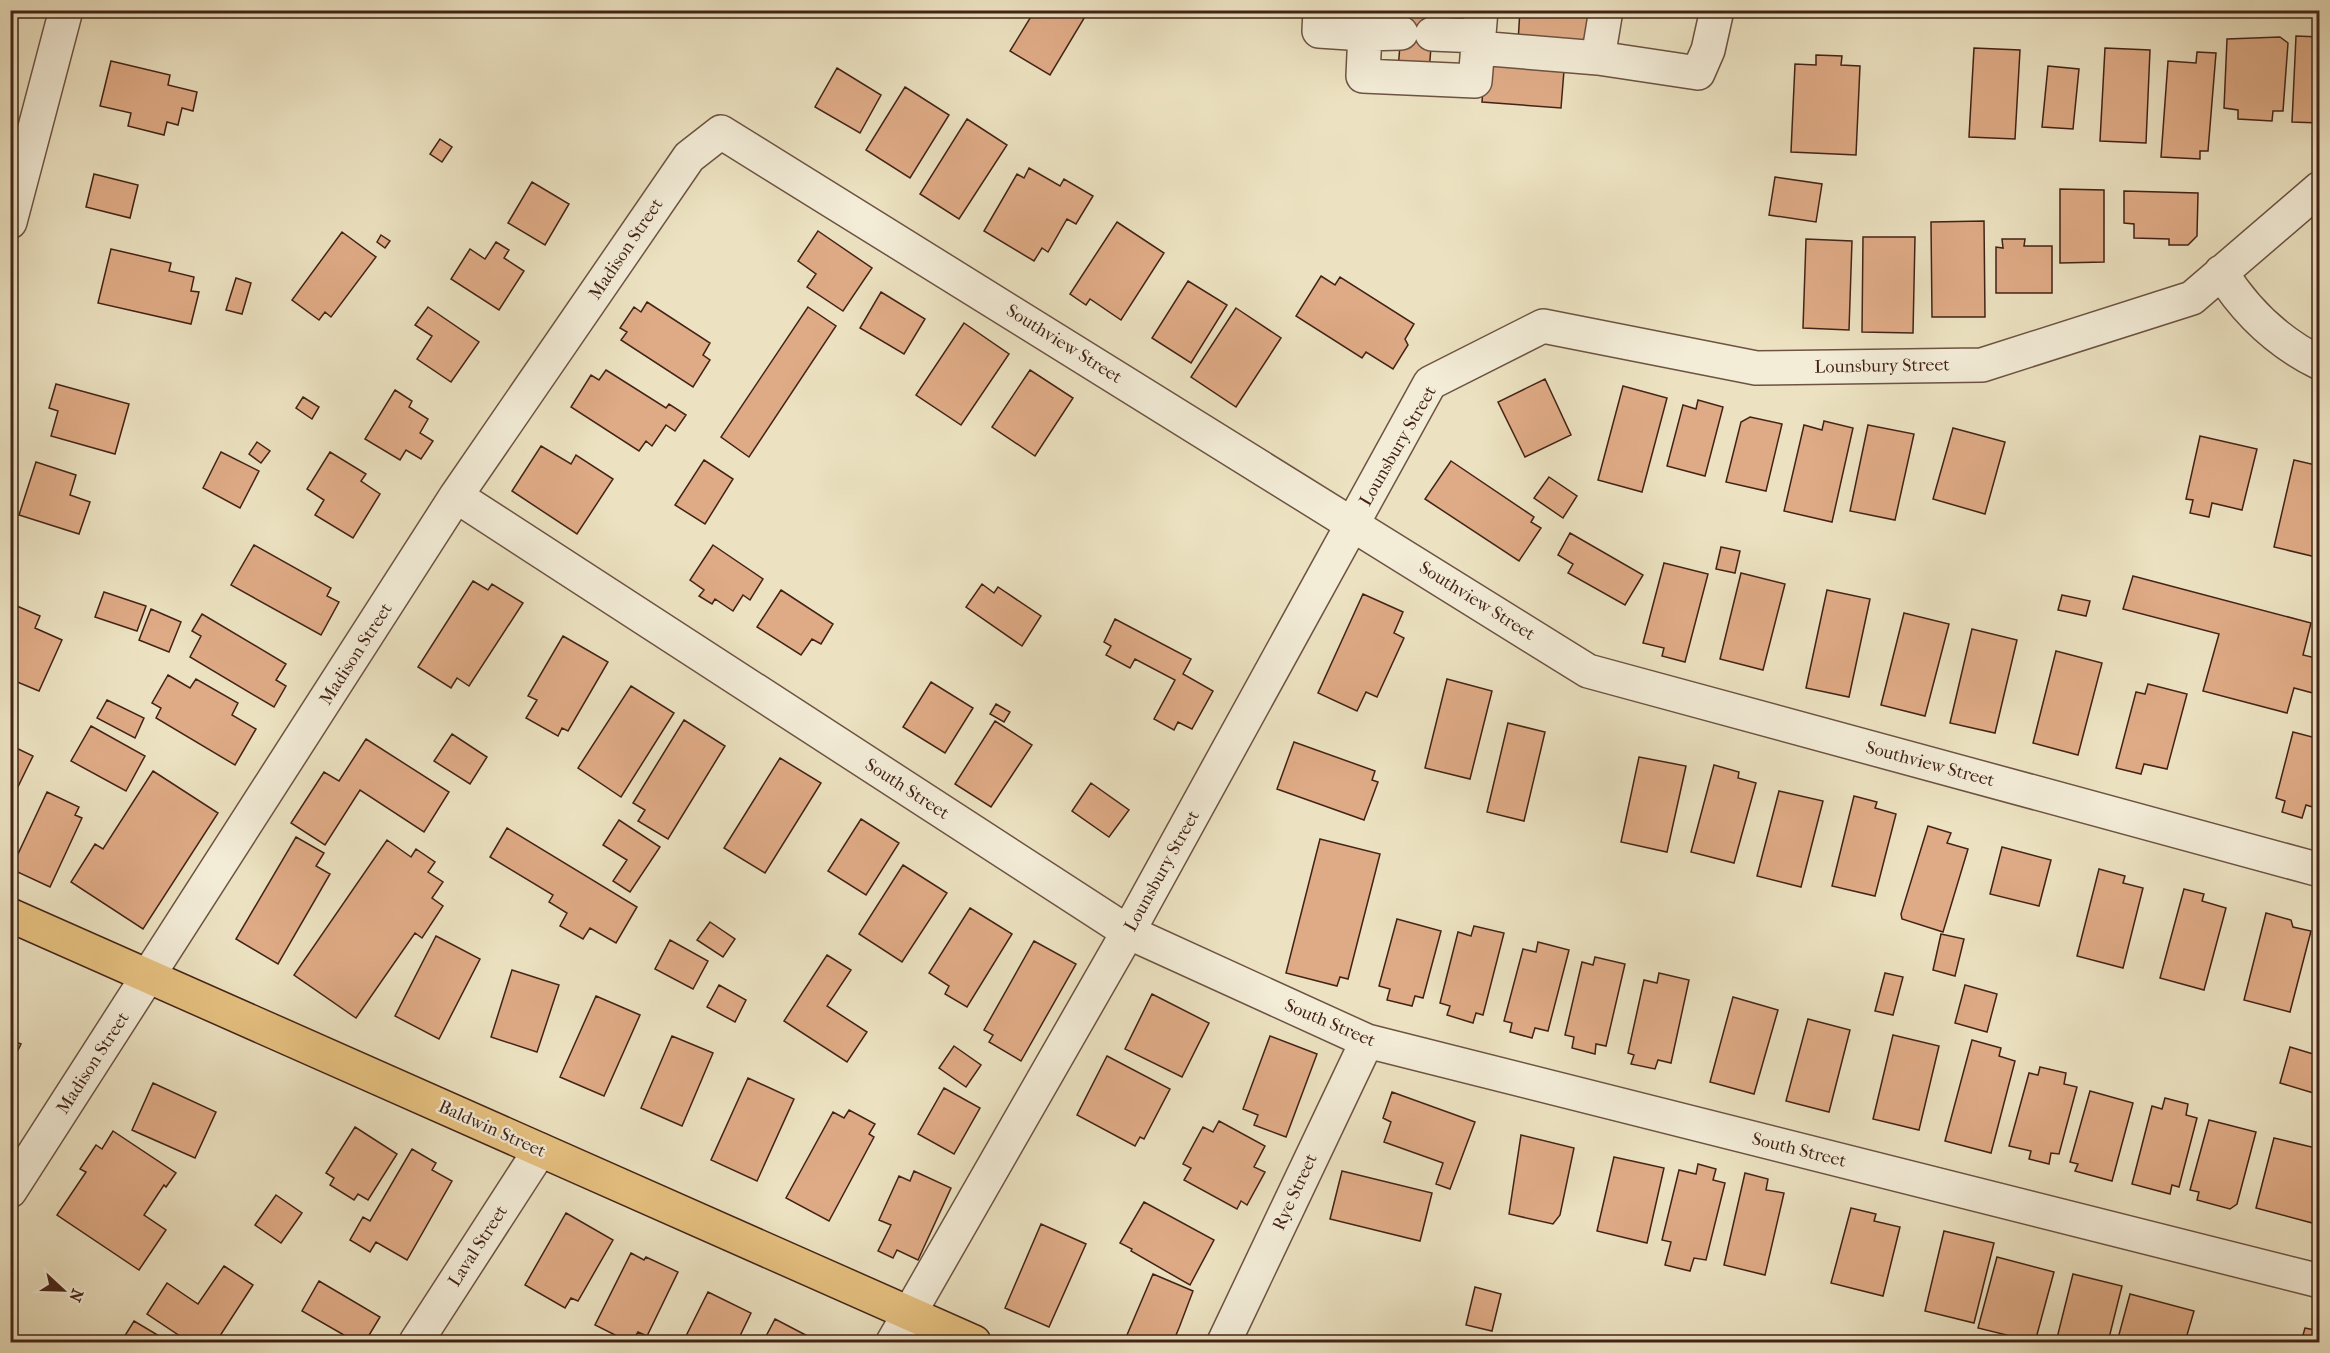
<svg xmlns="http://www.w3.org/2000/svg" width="2330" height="1353" font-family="'IM FELL French Canon',serif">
  <rect width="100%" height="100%" fill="#ece2c1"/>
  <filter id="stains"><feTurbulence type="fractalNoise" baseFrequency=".00333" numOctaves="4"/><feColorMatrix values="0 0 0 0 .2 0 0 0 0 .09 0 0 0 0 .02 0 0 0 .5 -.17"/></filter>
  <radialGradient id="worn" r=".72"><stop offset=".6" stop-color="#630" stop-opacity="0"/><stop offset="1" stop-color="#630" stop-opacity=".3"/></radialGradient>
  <path fill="#dfab86" stroke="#432317" stroke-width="1.5" d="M467,10H540V15Z
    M1035,10H1089L1050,75L1010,51Z
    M1403,10H1434L1429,72L1398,69Z
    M1520,10H1590L1588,47L1518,42Z
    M2296,36L2320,37V123L2292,122Z
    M2280,37L2288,43L2283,111H2273L2272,121L2238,119V110L2224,108L2227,39Z
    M1974,48L2020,50L2015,139L1969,137Z
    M2105,48L2150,50L2146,143L2100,141Z
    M2197,52L2216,53L2208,151H2200V159L2161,157L2168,61L2196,63Z
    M1486,53L1565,58L1561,108L1482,102Z
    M1816,55L1842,56L1841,65L1860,66L1856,155L1791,152L1795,64L1816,65Z
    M111,61L170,75L168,85L197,92L193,111L182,108L178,125L167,122L164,135L128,126L131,113L100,106Z
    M2048,66L2079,69L2073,129L2042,127Z
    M837,68L881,95L860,133L815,107Z
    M905,87L949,115L910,178L866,150Z
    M967,119L1007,145L959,219L920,194Z
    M440,139L452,147L442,162L430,154Z
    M1029,168L1060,186L1064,179L1093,196L1076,224L1067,219L1048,252L1042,248L1034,261L984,231L1017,174L1024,178Z
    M94,174L138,185L130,218L86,207Z
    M1775,177L1822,184L1816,222L1769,215Z
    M532,182L569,204L545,245L508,223Z
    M2060,189L2104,190V262L2060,263Z
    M2124,191L2198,193L2197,236L2188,245H2169V239L2134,238V224L2124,223Z
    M1984,221L1985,317H1932L1931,222Z
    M1117,222L1164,253L1121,320L1090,299L1086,305L1070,294Z
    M818,231L872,268L843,311L807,287L816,274L798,261Z
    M342,232L376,257L331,317L325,312L319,320L292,300Z
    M381,235L390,241L385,248L377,242Z
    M1863,237H1915L1913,333L1862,332Z
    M1806,239L1852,241L1849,330L1803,328Z
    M2002,239H2025L2024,246H2052V293H1996V247L2003,248Z
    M496,242L509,250L504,258L524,271L499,310L451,279L470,249L485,259Z
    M111,249L171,263L169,271L194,277L191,291L199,292L191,324L98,303Z
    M1321,276L1335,285L1340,277L1414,324L1405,339L1408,345L1393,369L1366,352L1362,358L1296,316Z
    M236,278L251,283L242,314L226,310Z
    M1188,281L1227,305L1191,363L1152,338Z
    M881,292L925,319L904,354L860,328Z
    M647,302L710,343L703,355L710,360L693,387L621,340L627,332L620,328L634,307L641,312Z
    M428,307L479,342L451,382L417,359L432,336L415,325Z
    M808,307L836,326L749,457L721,437Z
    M1236,308L1281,338L1236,407L1191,377Z
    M964,323L1009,354L961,425L916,395Z
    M606,370L666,408L669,404L686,415L675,431L666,425L652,446L646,441L639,451L571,407L591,375L599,380Z
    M1030,370L1073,398L1035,456L992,427Z
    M1545,379L1571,435L1525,457L1498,402Z
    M56,384L129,404L115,454L51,436L58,411L49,408Z
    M1623,386L1667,398L1642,492L1598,480Z
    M395,390L412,401L409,407L428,419L420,433L433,441L421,459L406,450L400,460L365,439Z
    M303,397L319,407L312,419L296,408Z
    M1698,400L1723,407L1705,476L1667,466L1683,405L1696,409Z
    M1750,417L1782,424L1766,491L1726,482L1741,422Z
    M1824,421L1853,428L1832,522L1784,511L1804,425L1822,430Z
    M1868,425L1914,434L1895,520L1850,511Z
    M1953,428L2005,442L1985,514L1933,499Z
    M2200,436L2257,449L2242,510L2212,503L2209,517L2190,513L2193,500L2186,499Z
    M257,442L270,451L261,463L249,454Z
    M541,446L571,464L576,455L613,479L577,534L512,491Z
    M221,452L259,471L240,508L203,488Z
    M330,452L366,474L361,481L380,494L353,538L315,515L324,500L307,489Z
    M704,460L733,479L705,524L675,505Z
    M2294,460L2320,466V558L2274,547Z
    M1451,461L1534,517L1531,522L1541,528L1519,561L1425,499Z
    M36,462L76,475L70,495L90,502L79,534L19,515Z
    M1549,477L1577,496L1563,518L1534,498Z
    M1570,533L1643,575L1625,605L1568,573L1573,564L1558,555Z
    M254,545L331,588L327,596L339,602L321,635L231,585Z
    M713,545L763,579L750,600L743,595L733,611L715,599L712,604L699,596L704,590L690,580Z
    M1721,547L1740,551L1735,573L1716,569Z
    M1664,563L1708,574L1685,662L1662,656L1664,648L1643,643Z
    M2316,565L2320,567V578L2313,577Z
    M1741,573L1785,584L1763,670L1720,659Z
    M2133,576L2311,623L2303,655L2320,659V695L2294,688L2287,713L2203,691L2219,634L2123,609Z
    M473,581L488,590L492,584L523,603L469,686L457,678L451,688L418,667Z
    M982,584L994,593L998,587L1041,616L1022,646L966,607Z
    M781,590L833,624L821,644L812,639L801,655L757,627Z
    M1827,590L1870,599L1849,697L1806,688Z
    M104,592L146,606L137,631L95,617Z
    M1363,594L1403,612L1394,633L1404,638L1377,697L1366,692L1357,711L1318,693Z
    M2062,595L2090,601L2086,616L2058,610Z
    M10,603L40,616L35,628L62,640L39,691L10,679Z
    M151,609L181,622L169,652L139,640Z
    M1904,613L1949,624L1925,716L1881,705Z
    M202,614L286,664L276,680L286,686L274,707L190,657L201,636L192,631Z
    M1115,619L1191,659L1183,674L1213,691L1192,729L1178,722L1174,730L1154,719L1175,680L1135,659L1130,668L1106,655L1111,646L1104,642Z
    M1972,629L2017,640L1995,733L1950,723Z
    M563,636L608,662L568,731L562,728L558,736L526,718L537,700L528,696Z
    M2056,651L2102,663L2078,755L2033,743Z
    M168,675L190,688L196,679L238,703L232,715L256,729L235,765L156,718L161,708L152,703Z
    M1447,679L1492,691L1470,779L1425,768Z
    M931,682L973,708L945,753L903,727Z
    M2148,684L2187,694L2167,769L2144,764L2141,774L2116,768L2136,692L2145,694Z
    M631,686L674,713L621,797L578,768Z
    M107,700L144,718L135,738L97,718Z
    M996,704L1010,712L1004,722L990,714Z
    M684,720L725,746L668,839L638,821L645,810L633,803Z
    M995,721L1032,745L991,807L955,784Z
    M1508,723L1545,732L1524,821L1487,812Z
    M91,726L145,756L126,791L71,761Z
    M2293,732L2320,739V805L2319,809L2306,805L2302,818L2282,812L2285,801L2276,798Z
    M452,734L487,757L470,784L434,761Z
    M366,739L449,792L424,832L360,790L325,845L291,823L324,772L339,781Z
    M1294,742L1375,771L1372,780L1378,782L1364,820L1277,789Z
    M10,745L33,756L10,803Z
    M1639,757L1686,766L1667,852L1621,842Z
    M780,758L821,783L765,873L724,848Z
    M1714,765L1739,772L1738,778L1756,783L1734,863L1691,852Z
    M153,771L218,813L143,929L71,882L95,844L103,849Z
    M1091,783L1129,810L1109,837L1072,811Z
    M1779,791L1823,801L1801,887L1757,876Z
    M47,792L79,807L75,815L82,818L50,887L11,869Z
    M1854,796L1877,802L1875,808L1896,814L1875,896L1832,886Z
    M861,819L899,843L866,895L828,871Z
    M619,820L660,847L630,892L613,881L627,860L603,845Z
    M1928,826L1951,833L1947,843L1968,849L1943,932L1902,919L1901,914Z
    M507,828L637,907L616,943L590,928L583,939L560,926L567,913L549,902L553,895L490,857Z
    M296,837L324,853L316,866L330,874L278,964L236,939Z
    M1320,839L1380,854L1348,979L1340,977L1337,986L1286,973Z
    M387,840L411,857L416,849L435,862L428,872L443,882L432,898L443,906L422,938L415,933L356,1018L294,975Z
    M2002,847L2051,860L2039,906L1990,894Z
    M903,865L947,893L902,962L859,934Z
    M2099,869L2125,876L2123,883L2143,888L2123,968L2077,956Z
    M2184,889L2204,894L2202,901L2226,908L2204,990L2160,978Z
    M970,908L1012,934L967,1007L945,994L949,986L929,973Z
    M2266,913L2291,920L2293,927L2311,931L2290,1012L2244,1000Z
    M1397,919L1441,931L1423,998L1415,996L1412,1006L1387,1000L1390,989L1379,986Z
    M710,922L735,939L723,957L697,940Z
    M1474,926L1504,933L1483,1015L1476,1013L1473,1023L1447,1015L1450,1006L1440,1003L1458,932L1471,936Z
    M1941,934L1964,939L1955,976L1933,970Z
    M436,936L480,959L439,1039L395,1016Z
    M670,940L708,961L693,989L655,969Z
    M1034,941L1076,964L1021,1061L989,1042L993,1035L984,1030Z
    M1538,942L1569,950L1548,1031L1535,1028L1532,1038L1510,1032L1512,1023L1504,1021L1523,949L1536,952Z
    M827,955L851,970L827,1006L867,1032L847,1062L784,1021Z
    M1595,957L1625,964L1606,1046L1596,1044L1595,1054L1572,1048L1574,1037L1565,1035L1582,962L1593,965Z
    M512,970L559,985L537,1052L491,1037Z
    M1659,973L1689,980L1671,1063L1658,1060L1655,1069L1631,1064L1634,1055L1628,1053L1644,980L1657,983Z
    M1885,973L1903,977L1893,1015L1875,1011Z
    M719,985L746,1000L735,1022L707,1007Z
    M1965,985L1997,994L1987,1032L1955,1023Z
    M1152,994L1209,1023L1182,1077L1125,1049Z
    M596,996L640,1015L604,1096L560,1077Z
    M1733,997L1778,1010L1754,1094L1710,1082Z
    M1808,1019L1850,1030L1829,1112L1786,1101Z
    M1893,1035L1939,1046L1919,1130L1873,1119Z
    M672,1036L713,1053L682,1126L641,1108Z
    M1270,1036L1317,1054L1286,1137L1254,1125L1258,1115L1243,1109Z
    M10,1040L21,1044L10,1067Z
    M1972,1040L2001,1048L1999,1056L2015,1061L1991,1153L1945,1141Z
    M954,1046L981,1065L966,1087L939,1068Z
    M2290,1047L2320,1056V1095L2280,1083Z
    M1107,1056L1170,1089L1144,1139L1140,1137L1135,1146L1077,1115Z
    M2040,1067L2066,1073L2064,1084L2077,1087L2059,1154L2051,1153L2049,1164L2029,1159L2031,1151L2009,1146L2029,1073L2038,1075Z
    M748,1078L794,1099L757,1181L711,1160Z
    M153,1083L216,1112L195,1158L132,1130Z
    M944,1088L980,1108L954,1154L918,1134Z
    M2090,1091L2133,1103L2112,1181L2075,1171L2078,1164L2070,1162Z
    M1392,1092L1475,1122L1450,1189L1436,1184L1443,1163L1384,1142L1391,1122L1383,1118Z
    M2165,1098L2188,1104L2186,1115L2197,1118L2179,1187L2172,1185L2170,1194L2132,1184L2152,1106L2162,1109Z
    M849,1110L875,1124L869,1134L874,1137L829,1221L786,1198L833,1112L844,1118Z
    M2209,1120L2256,1132L2237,1204L2230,1209L2197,1200L2199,1192L2190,1190Z
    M1219,1121L1265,1146L1254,1167L1265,1172L1247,1205L1241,1201L1237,1209L1184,1180L1191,1168L1183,1164L1203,1127L1213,1132Z
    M355,1127L397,1154L368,1200L358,1194L354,1200L330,1185L334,1178L326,1173Z
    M113,1131L176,1173L166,1187L164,1185L144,1215L166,1230L139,1270L57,1215L86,1172L80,1169L96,1145L102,1149Z
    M1521,1135L1574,1148L1560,1215L1553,1224L1509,1214Z
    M2274,1138L2320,1149V1211L2316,1224L2256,1208Z
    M412,1149L436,1163L432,1170L452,1181L407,1260L376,1242L370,1252L350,1240L363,1217L370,1221Z
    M1614,1157L1664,1168L1647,1243L1597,1231Z
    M1698,1164L1716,1169L1713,1180L1725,1183L1706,1260L1694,1258L1690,1271L1665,1265L1671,1242L1662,1240L1679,1170L1696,1174Z
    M914,1171L951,1188L918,1260L897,1250L893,1258L878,1251L891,1225L879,1220L899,1176L910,1181Z
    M1342,1171L1432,1193L1420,1241L1330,1219Z
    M1745,1173L1768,1179L1766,1190L1784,1193L1765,1275L1724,1265Z
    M276,1195L302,1213L281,1243L255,1225Z
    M1144,1202L1214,1240L1190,1285L1131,1251L1132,1249L1120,1243Z
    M1851,1208L1876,1214L1874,1221L1900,1227L1883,1296L1831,1283Z
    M566,1213L613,1240L578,1301L571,1298L565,1308L525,1285Z
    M1041,1224L1086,1244L1049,1327L1005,1308Z
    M1944,1231L1994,1243L1974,1323L1925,1311Z
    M631,1253L644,1260L646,1257L678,1272L647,1336L638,1332L632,1342H629L595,1325Z
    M1997,1257L2054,1272L2035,1342L1978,1328Z
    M224,1266L253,1285L216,1342H189L147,1314L167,1283L198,1304Z
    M1153,1274L1193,1291L1179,1328L1173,1342H1124Z
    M2073,1274L2122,1286L2108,1342H2056Z
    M319,1281L380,1317L365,1342H356L302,1311Z
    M1475,1287L1501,1294L1492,1331L1466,1325Z
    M708,1292L751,1313L737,1342H683Z
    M2130,1294L2194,1311L2185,1342H2117Z
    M775,1319L819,1342H763Z
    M134,1321L166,1340L165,1342H121Z
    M2305,1328L2320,1331V1342H2301Z"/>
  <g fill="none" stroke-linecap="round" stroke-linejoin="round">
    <g stroke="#6d5342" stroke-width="36">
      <path id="minor" d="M1320,10L1319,31L1364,34L1401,33
        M1366,10L1363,76L1475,81L1481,10
        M1606,10L1598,58L1698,73L1708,50L1717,10
        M1432,34L1479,36
        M1478,48L1598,58
        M10,222L66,10
        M2221,272C2246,312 2277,342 2320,363
        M456,496L1128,932L1367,1041L2320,1281
        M10,1191L456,496L689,157L721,132L1588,671L2320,870
        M416,1342L540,1150
        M893,1342L1128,932L1430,383L1543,326L1756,368L1982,365L2192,298L2320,188
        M1224,1342L1367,1041"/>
    </g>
    <g stroke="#432317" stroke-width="36">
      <path id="major" d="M10,915L974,1342"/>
    </g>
    <use href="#minor" stroke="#f3ecd7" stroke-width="33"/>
    <use href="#major" stroke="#e6c180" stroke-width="33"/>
  </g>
  <g text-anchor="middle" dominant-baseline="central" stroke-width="4.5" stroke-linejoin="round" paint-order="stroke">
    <g font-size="18" fill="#432317" stroke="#f3ecd7">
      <text transform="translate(626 249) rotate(-56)">Madison Street</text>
      <text transform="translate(1064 344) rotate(32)">Southview Street</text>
      <text transform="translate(1882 366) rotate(-1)">Lounsbury Street</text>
      <text transform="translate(1398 446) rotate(-60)">Lounsbury Street</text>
      <text transform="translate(1477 601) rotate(32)">Southview Street</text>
      <text transform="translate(356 654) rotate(-57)">Madison Street</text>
      <text transform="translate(1930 764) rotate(15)">Southview Street</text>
      <text transform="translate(907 789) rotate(33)">South Street</text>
      <text transform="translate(1162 871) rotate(-61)">Lounsbury Street</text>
      <text transform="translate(1330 1023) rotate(23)">South Street</text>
      <text transform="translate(93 1063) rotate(-57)">Madison Street</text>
      <text transform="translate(492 1129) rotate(24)">Baldwin Street</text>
      <text transform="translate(1799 1150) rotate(14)">South Street</text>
      <text transform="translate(1295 1192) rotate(-65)">Rye Street</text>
      <text transform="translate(478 1246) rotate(-57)">Laval Street</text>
    </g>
  </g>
  <rect width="2330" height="1353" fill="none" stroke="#ece2c1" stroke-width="36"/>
  <rect x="12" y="12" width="2306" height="1329" fill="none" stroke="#432317" stroke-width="3"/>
  <rect x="18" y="18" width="2294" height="1317" fill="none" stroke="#432317" stroke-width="1.5"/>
  <g transform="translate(63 1290) rotate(112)" stroke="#f3ecd7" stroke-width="4.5" paint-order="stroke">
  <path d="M0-4.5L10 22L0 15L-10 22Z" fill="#432317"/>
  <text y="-9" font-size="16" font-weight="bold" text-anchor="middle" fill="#432317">N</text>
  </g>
  <rect width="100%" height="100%" filter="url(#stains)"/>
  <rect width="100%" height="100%" fill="url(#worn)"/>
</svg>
